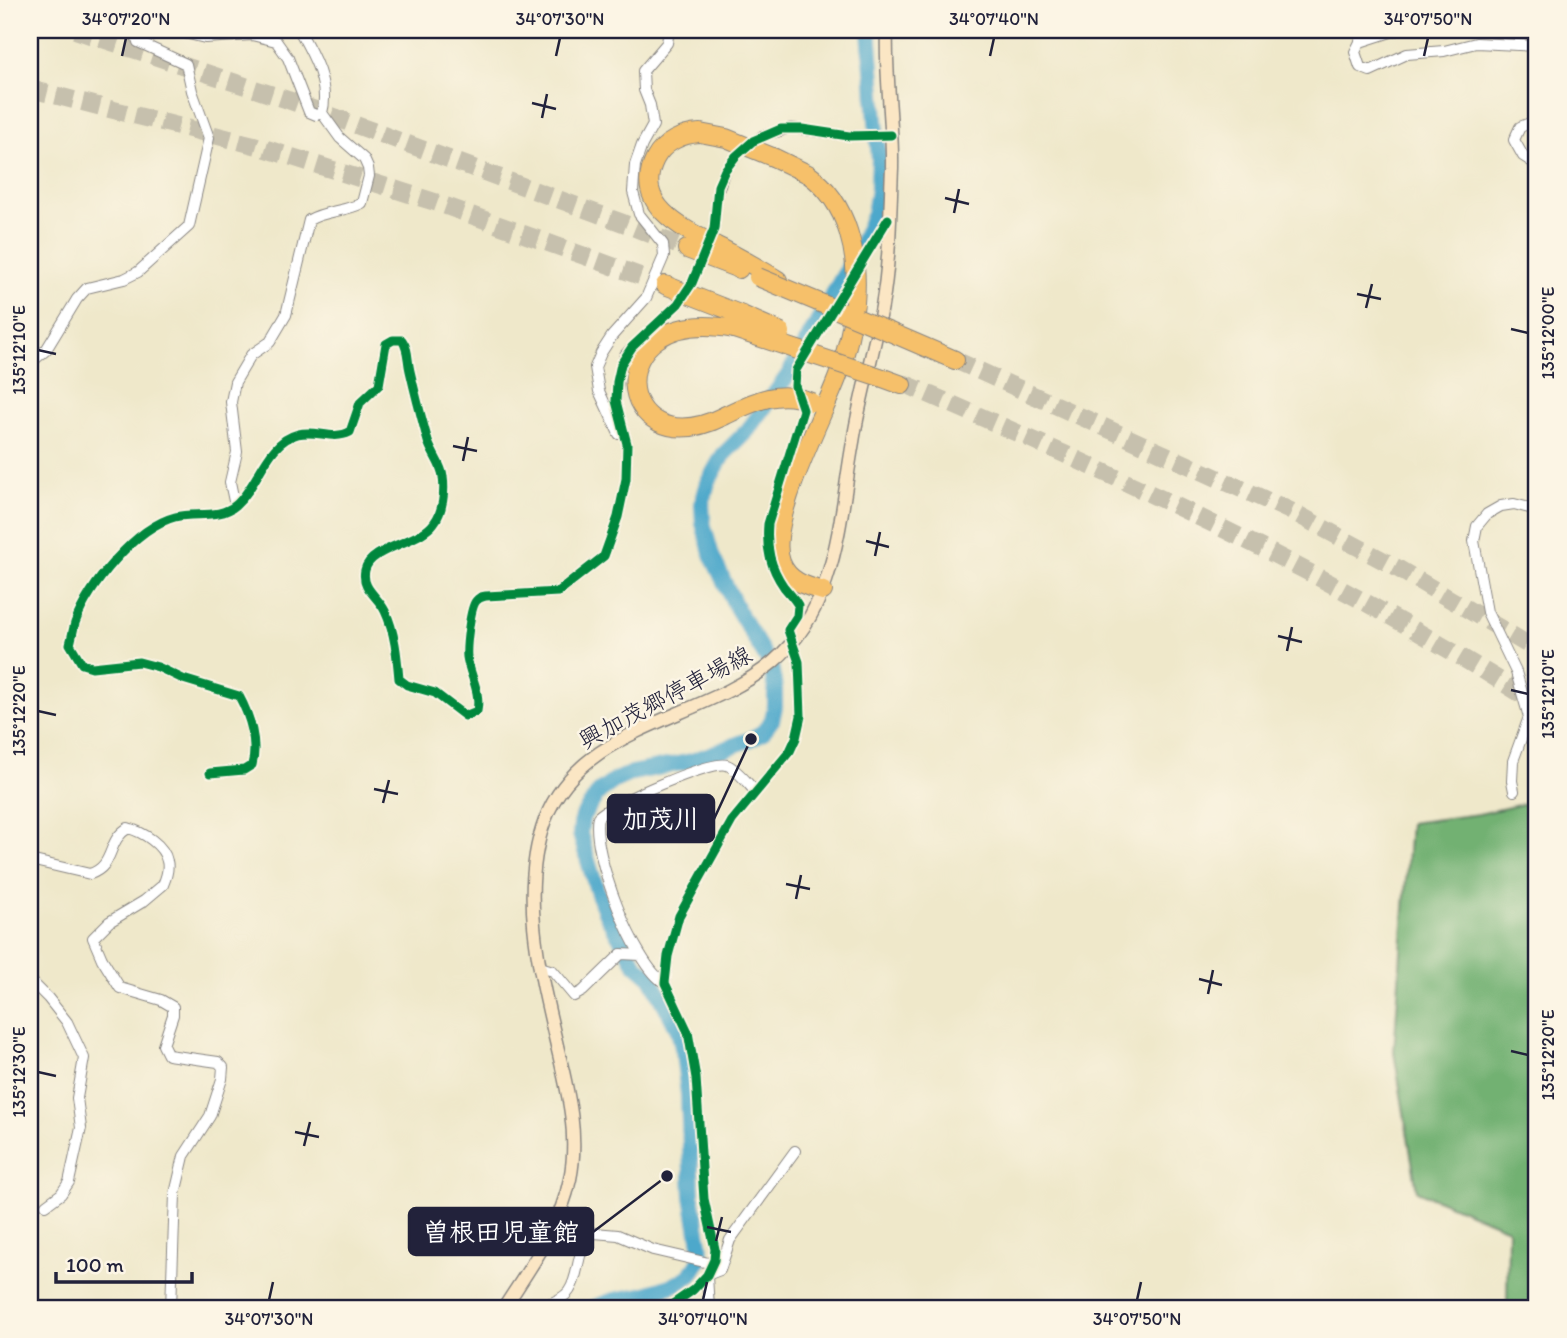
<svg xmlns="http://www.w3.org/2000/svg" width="1567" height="1338" font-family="Itim,'Klee One',sans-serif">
  <rect width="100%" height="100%" fill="#fcf5e5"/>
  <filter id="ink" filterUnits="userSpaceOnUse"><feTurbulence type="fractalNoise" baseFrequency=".0143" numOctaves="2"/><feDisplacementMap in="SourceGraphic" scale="14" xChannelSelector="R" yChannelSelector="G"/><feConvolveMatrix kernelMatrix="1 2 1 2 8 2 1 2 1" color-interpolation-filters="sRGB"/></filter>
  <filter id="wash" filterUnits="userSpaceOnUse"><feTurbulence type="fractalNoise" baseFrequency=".00686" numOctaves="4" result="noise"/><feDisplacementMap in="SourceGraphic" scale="28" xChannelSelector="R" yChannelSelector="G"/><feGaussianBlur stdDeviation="1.57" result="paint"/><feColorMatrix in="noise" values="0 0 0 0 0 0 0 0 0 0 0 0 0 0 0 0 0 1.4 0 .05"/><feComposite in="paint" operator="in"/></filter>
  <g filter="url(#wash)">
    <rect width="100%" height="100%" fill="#efe8ca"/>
    <path fill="#72b172" stroke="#4a6a56" stroke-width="2" d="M1527,803L1537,804V1308H1507L1508,1229L1417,1191L1394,1052L1410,823L1479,814Z"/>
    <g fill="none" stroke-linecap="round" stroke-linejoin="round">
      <path stroke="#4da8cb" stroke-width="16" d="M592,1308L614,1300L646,1294L676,1284L691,1275L702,1256L692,1196L688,1094L683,1052L678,1030L651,978L636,965L607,916L598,894L580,834L582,817L599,792L614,781L632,773L692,761L751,739L763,732L772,720L775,706V688L771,666L737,609L712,556L703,523L702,504L708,482L723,455L748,430L788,375L862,242L874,214L878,190L879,159L869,30"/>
    </g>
  </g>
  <g filter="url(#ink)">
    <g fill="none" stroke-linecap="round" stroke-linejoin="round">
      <path stroke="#c6c0ad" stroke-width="18" stroke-dasharray="18 9" stroke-linecap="butt" d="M75,30L288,100L623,223L687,249
        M30,89L254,145L435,202L665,285
        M955,360L1295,513L1397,568L1537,650
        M903,383C1121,477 1338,576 1537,704"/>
      <g stroke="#888582" stroke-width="12">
        <path id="minor" d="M172,30L205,38L252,35L276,41L288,58L309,112L316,115L322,113
          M299,30C313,54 330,85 322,113
          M1397,30L1360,42L1355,52L1360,67L1370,71L1407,54L1444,51L1476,43L1537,46
          M1537,126L1530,123L1520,127L1514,140L1523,156L1537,165
          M714,229L717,194L725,170L743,148L762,136L791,128L849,136L891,135
          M692,283L699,266
          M30,363L46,350L77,299L87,288L124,279L138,272L189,226L209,138L192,91L186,64L138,42L135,30
          M619,434L599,391L595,367L601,353L612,336L646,298L664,256L663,244L639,214L633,192L635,165L642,145L653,125L650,105L644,90L643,71L667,43L669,30
          M235,506L230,482L237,452L231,402L235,382L251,355L270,342L286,315L309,220C326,210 345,212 362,203L369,176L368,168L364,159L340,138L322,113
          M210,773L244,770L252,765C258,743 250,716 239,696L183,679L158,667L139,662L92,667L82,664L70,644C72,637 73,630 75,623C88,586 136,527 175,517C195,512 220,519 236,505C259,485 266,442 298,434C317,429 332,441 350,432L360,403L379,385L386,344L393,340H402C409,350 407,359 410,371C415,393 421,416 427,438C430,452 442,464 443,477C445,491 443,512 434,523C420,543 370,547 365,570C361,589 378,596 385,611C395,632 397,656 399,679L407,685L435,693L465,716L477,711C481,691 470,676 467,657C466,647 470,608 476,601C479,597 481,597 486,596L558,592L604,556L618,517L626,479L627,444L616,401L619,373L625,355L632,347L678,304
          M1514,791L1512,781L1513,761L1529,717L1516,672L1487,612L1474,541L1477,526L1487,514L1501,506L1514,504L1537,510
          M30,860L90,874C116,865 106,841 128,828C143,832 164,845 167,861C169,868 166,878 163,885L144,901L109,922L93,938L102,959L120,988L161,1000L173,1007V1015L163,1045L168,1055L218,1062L223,1067L222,1079L210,1116L184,1156L175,1194L171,1308
          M540,967L553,971L574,996L583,991L621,954L641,955
          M30,980L48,998L67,1022L84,1058L77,1098L81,1128L69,1182L61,1194L46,1205
          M665,983C635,967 590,850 598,817C610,804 710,760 727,765C737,769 748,784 755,791
          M556,1223L594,1233L618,1235L653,1250L713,1264
          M707,1275L720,1270L730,1240L795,1151
          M707,1276L709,1308
          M539,1308C548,1304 563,1300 569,1291C581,1274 575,1246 594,1233
          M667,1308L693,1290L707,1275L714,1260L715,1249L704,1199L696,1078L688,1032L665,983L668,956L679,916L732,821L790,751L796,738L801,716L799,662L788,630L797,616L798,605C794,598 789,593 784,587C770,567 766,548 768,524L803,410L795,386L796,370L888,219"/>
      </g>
      <g stroke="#888582" stroke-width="15">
        <path id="secondary" d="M504,1308C530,1267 560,1228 570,1179C579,1136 568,1092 558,1050C541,977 518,893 545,820C581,724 703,721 773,662C838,607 839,519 853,442C860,396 874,352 882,306C890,261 890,213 892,168C893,122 885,76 887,30"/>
      </g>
      <g stroke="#888582" stroke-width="20">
        <path id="motorway" d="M700,133C682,134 664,142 655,159C631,207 688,231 721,248C740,258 759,268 778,280
          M775,158L808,174
          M687,249L739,269
          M665,285L742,315
          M890,332L955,360
          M883,378L902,385
          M724,416C612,472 594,302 734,329
          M823,591C805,586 788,581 781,562C766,523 823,417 838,376C846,353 852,328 855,303"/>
      </g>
      <use href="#minor" stroke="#fff" stroke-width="10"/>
      <use href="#secondary" stroke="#fbe6c4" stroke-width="12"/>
      <use href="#motorway" stroke="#f6c06b" stroke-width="18"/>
      <g stroke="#888582" stroke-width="20" stroke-linecap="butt">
        <path id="motorway-bridge" d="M700,133L726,138L775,158
          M808,174C849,203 859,256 855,303
          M758,277L890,332
          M742,315L781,332
          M734,329L883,378
          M724,416C753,402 779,388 811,402"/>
      </g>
      <use href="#motorway-bridge" stroke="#f6c06b" stroke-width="18"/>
      <g stroke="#fcf5e5" stroke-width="13">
        <path id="cycleway" d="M210,773L244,770L252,765C258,743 250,716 239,696L183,679L158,667L139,662L92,667L82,664L70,644C72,637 73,630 75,623C88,586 136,527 175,517C195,512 220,519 236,505C259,485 266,442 298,434C317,429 332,441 350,432L360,403L379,385L386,344L393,340H402C409,350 407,359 410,371C415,393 421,416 427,438C430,452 442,464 443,477C445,491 443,512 434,523C420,543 370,547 365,570C361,589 378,596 385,611C395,632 397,656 399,679L407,685L435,693L465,716L477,711C481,691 470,676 467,657C466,647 470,608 476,601C479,597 481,597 486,596L558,592L604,556L618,517L626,479L627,444L616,401L617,382L621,364L632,347L678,304L692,283L714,229L718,186L725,170L736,156L753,141L781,129H802L849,136L891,135
          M667,1308L693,1290L707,1275L714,1260L715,1249L704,1199L696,1078L688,1032L665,983L668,956L679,916L732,821L790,751L796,738L801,716L799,662L788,630L797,616L798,605C794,598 789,593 784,587C770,567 766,548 768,524L803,410L795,386L796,370L888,219"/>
      </g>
      <use href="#cycleway" stroke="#00873e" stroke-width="9"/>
    </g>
  </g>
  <path fill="none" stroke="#22223b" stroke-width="2.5" d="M122,56L126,38M556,56L560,38M990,56L994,38M1424,56L1428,38M532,103L556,109M542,118L547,94M945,198L969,204M954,213L959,189M1357,294L1381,299M1366,308L1372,284M1511,329L1528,333M38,350L56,354M453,446L477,451M463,461L468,437M866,541L889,547M875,556L880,532M1278,636L1302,642M1287,651L1292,627M1511,690L1528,694M38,711L56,715M374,789L398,794M383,803L389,780M786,884L810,889M796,899L801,875M1199,979L1222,985M1208,994L1213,970M1511,1051L1528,1055M38,1072L56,1076M295,1132L319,1137M304,1146L310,1122M707,1227L731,1232M716,1241L722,1217M269,1300L273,1282M703,1300L707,1282M1137,1300L1141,1282"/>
  <g text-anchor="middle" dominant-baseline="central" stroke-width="5" stroke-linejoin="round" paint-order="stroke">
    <g font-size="24" fill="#22223b" stroke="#fcf5e5">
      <text transform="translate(665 697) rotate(-28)">興加茂郷停車場線</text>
    </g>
  </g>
  <path fill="none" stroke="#22223b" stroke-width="2.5" d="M751 739L714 819M667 1176L593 1232"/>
  <g fill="#22223b" stroke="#fcf5e5" stroke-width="2.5">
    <circle cx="751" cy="739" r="7"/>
    <circle cx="667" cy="1176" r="7"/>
  </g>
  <g fill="#22223b" stroke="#22223b" stroke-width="2.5">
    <rect x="608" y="795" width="106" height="47" rx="7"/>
    <rect x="409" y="1208" width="184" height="47" rx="7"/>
  </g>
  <g font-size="26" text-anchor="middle" font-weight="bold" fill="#fff">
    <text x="661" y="828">加茂川</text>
    <text x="501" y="1241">曽根田児童館</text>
  </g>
  <rect width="1567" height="1338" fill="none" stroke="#fcf5e5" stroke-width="77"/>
  <path d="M56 1272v10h136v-10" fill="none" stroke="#22223b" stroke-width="3.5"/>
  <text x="66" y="1272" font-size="21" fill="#22223b" stroke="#fcf5e5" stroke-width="5" paint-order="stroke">100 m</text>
  <rect x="38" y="38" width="1490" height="1262" fill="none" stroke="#22223b" stroke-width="2.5"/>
  <g font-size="18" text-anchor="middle" fill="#22223b">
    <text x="126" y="25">34°07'20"N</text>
    <text x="560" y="25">34°07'30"N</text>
    <text x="994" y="25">34°07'40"N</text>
    <text x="1428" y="25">34°07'50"N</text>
    <text transform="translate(1548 333) rotate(-90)" y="6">135°12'00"E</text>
    <text transform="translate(19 350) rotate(-90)" y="6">135°12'10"E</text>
    <text transform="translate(1548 694) rotate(-90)" y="6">135°12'10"E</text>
    <text transform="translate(19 711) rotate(-90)" y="6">135°12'20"E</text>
    <text transform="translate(1548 1055) rotate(-90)" y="6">135°12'20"E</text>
    <text transform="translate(19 1072) rotate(-90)" y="6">135°12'30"E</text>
    <text x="269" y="1325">34°07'30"N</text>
    <text x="703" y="1325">34°07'40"N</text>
    <text x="1137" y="1325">34°07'50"N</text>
  </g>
</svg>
